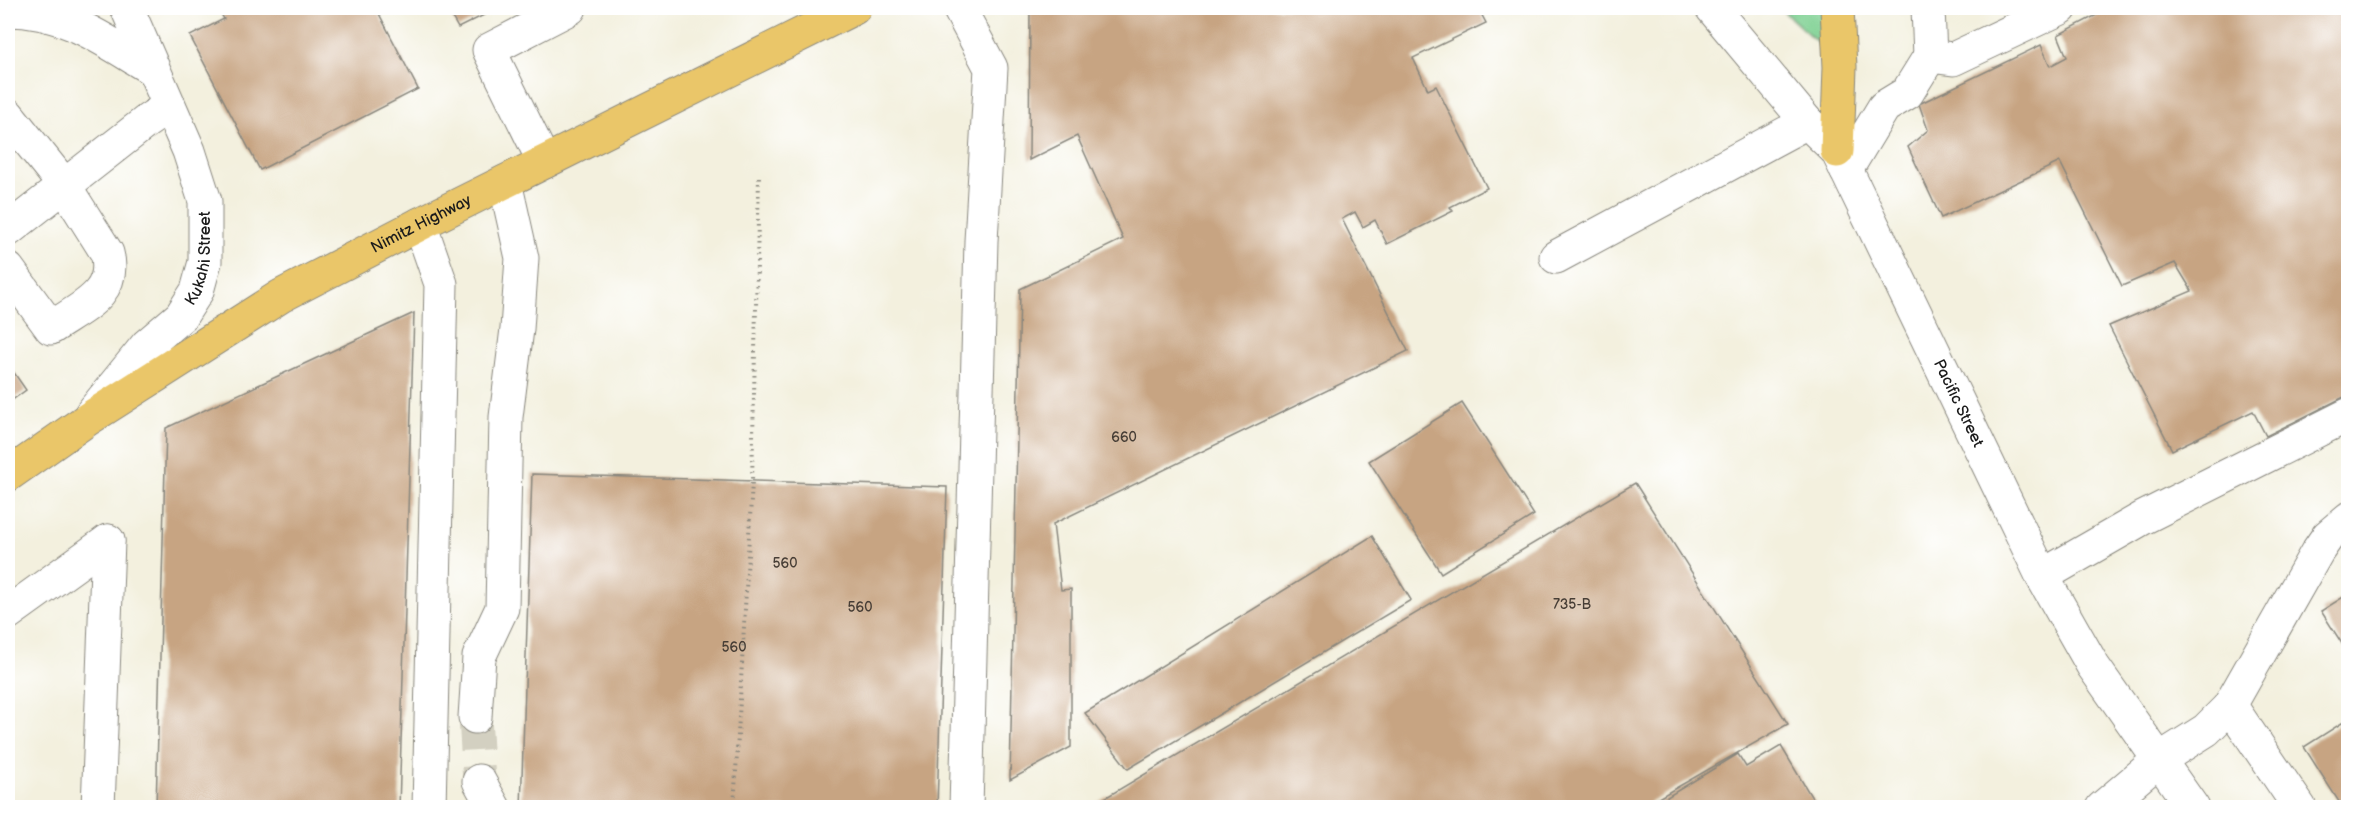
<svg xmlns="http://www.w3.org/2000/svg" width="2356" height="815" font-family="'Balsamiq Sans',sans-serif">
  <rect width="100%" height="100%" fill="#fff"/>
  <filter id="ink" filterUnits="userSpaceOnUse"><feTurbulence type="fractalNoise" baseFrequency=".0167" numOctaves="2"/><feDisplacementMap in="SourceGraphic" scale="12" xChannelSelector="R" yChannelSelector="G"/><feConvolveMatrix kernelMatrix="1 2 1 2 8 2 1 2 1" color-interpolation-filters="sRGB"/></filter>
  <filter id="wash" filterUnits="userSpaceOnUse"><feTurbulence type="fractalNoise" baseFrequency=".008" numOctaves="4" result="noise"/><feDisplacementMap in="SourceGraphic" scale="24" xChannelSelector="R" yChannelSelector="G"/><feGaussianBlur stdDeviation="1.35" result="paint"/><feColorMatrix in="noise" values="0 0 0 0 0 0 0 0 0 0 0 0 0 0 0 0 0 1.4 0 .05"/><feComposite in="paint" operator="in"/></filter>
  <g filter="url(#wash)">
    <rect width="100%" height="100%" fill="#f3f0de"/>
    <path fill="#7ed092" stroke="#4d7657" stroke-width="1.5" d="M1780,8H1824L1828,52Z"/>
    <g id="blocks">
      <path fill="#c7a482" d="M229,8H376L418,89L260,170L190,36L224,19L220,12Z
        M447,8H498L458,28Z
        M1030,8H1478L1486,23L1413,58L1428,90L1436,86L1487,188L1450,207L1453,211L1387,244L1375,220L1363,227L1355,212L1342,219L1408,351L1053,524L1061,590L1071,589V747L1010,780L1020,289L1123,239L1077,136L1029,160Z
        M2110,8H2147L2150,14L2162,8H2348V395L2266,436L2253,411L2172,450L2109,326L2192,291L2175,263L2122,286L2060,162L1941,218L1908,147L1928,130L1919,104L2041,45L2050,66L2067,57L2058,35Z
        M414,313L399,808H156L166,428Z
        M8,364L26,390L8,403Z
        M1462,403L1534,515L1441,573L1369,461Z
        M532,474L947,487L937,808H521Z
        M1635,483L1788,724L1641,808H1088Z
        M1372,536L1411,600L1128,769L1085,713Z
        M2348,594V653L2321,611Z
        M2348,719V808H2343L2304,747Z
        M1781,746L1818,808H1649L1738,754L1746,767Z"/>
    </g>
  </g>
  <g filter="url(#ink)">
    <use href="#blocks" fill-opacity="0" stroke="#88867d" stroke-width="1.5"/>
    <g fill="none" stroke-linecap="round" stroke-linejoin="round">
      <path stroke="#d3d0c1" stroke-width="33" stroke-dasharray="33 16" stroke-linecap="butt" d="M475,717L479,781"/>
      <g stroke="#88867d" stroke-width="35">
        <g id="minor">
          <path d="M959,8L991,68L981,241L966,808"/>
          <path id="s1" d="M1712,8L1807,122L1837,151L2042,576L2093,666L2193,808"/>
          <path d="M1928,8L1930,56L1953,59L2061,8"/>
          <path d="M8,10C65,10 105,41 152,69"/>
          <path d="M8,115L64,185L107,253C118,294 80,308 51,328L8,269"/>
          <path d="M544,162L489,50L570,8"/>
          <path d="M1846,170L1884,107L1907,93L1930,56"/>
          <path d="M420,224L441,284L429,808"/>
          <path d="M8,230L147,121L169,106"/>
          <path d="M1556,257L1807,122"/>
          <path id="s2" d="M91,414L147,345L181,316L197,291L205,262V201L189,151L127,8"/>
          <path d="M2042,576L2143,518L2348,415"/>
          <path d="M8,613L108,541"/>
          <path d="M2230,705L2300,808"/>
          <path d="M475,717L479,657L502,608L506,417L517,329L522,258L505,182"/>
          <path d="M479,781L494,808"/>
          <path d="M98,808L108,541"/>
          <path d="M2102,808L2160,759L2206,730L2229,707L2317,552L2328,536L2348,519"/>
        </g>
      </g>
      <g stroke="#88867d" stroke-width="35">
        <g id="major">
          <path d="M1837,151L1840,67L1837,8"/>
          <path id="s3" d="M8,475L88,419L281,296L420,224L854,8"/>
        </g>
      </g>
      <path stroke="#88867d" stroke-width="4" stroke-dasharray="1.5 4.5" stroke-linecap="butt" d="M734,808L752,481L759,177"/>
      <use href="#minor" stroke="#fff" stroke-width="33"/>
      <use href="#major" stroke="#eac669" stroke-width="33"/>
    </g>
  </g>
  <g text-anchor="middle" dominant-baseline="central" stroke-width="4.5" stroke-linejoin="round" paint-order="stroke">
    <g font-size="14" fill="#473e36">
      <text x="1124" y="437">660</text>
      <text x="785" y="563">560</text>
      <text x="1572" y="604">735-B</text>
      <text x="860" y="607">560</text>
      <text x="734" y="647">560</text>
    </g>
    <g font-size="16" fill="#1c1c1c" stroke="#fff">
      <text stroke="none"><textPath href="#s3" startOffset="484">Nimitz Highway</textPath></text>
      <text stroke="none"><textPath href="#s2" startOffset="196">Kukahi Street</textPath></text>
      <text stroke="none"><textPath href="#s1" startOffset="470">Pacific Street</textPath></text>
    </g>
  </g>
  <rect width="2356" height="815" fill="none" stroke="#fff" stroke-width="30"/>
</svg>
